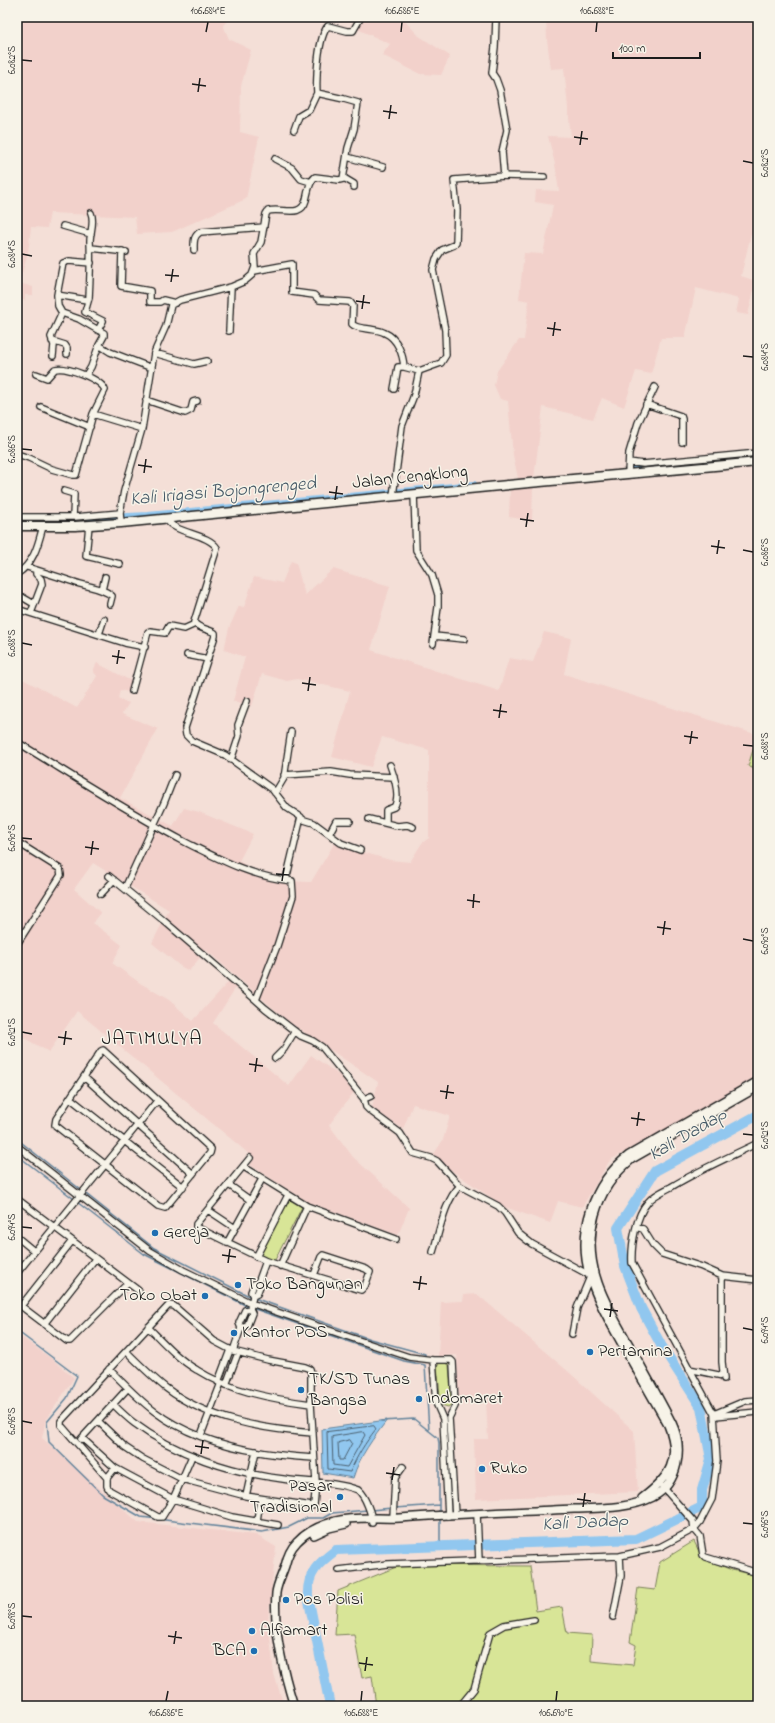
<svg xmlns="http://www.w3.org/2000/svg" width="775" height="1723" font-family="'Indie Flower',sans-serif">
  <rect width="100%" height="100%" fill="#f4dfd7"/>
  <filter id="ink" filterUnits="userSpaceOnUse"><feTurbulence type="fractalNoise" baseFrequency=".025" numOctaves="2"/><feDisplacementMap in="SourceGraphic" scale="8" xChannelSelector="R" yChannelSelector="G"/><feConvolveMatrix kernelMatrix="1 2 1 2 8 2 1 2 1" color-interpolation-filters="sRGB"/></filter>
  <g filter="url(#ink)">
    <path fill="#f2d1cb" d="M17,17H232L223,25L229,39L251,50L241,86L240,132L259,137L246,199L172,232L137,234L135,217L50,213L47,228L31,227L28,253L19,283L33,287V295H25V300H17Z
      M357,17H401L419,36L450,56L441,75L420,74L382,55L390,44L353,27Z
      M546,17H758V234H751L741,276L756,281L748,315L736,313L739,299L696,288L685,338H661L651,374L636,371L624,407L602,398L593,419L543,407L533,486L532,521L509,517L510,490L520,487L513,455L508,401L500,399L494,385L497,371L519,340H524L529,301L519,299L524,253L543,254L553,205L535,202L536,190L559,191L555,164L548,136L571,137L564,68L551,69L547,40Z
      M291,561L296,563L305,595L333,569L390,586L371,650L499,691L509,658L533,662L544,632L571,638L564,674L758,735L748,766L758,771V1079L610,1160L582,1207L558,1201L550,1223L505,1207L432,1157L443,1140L450,1116L413,1104L403,1129L372,1108L378,1082L289,1022L205,949L202,955L189,971L180,966L152,943L169,910L93,863L74,889L101,913L93,923L122,945L112,963L140,983L169,1000L193,1021L232,978L238,984L213,1023L289,1086L311,1055L357,1088L329,1125L353,1157L409,1208L398,1235L308,1202L250,1165L254,1158L77,1011L49,1052L17,1034V676L77,708L97,676L93,671L97,663L133,682L129,692L120,690L118,699L129,703L122,714L158,729L120,798L173,826L184,808L199,812L253,834L239,861L253,870L285,881L311,882L334,844L390,860L410,862L422,843L429,838V750L382,737L371,767L332,757L350,691L297,679L287,681L262,674L252,706L233,701L245,657L224,650L229,628L239,606L244,607L254,577L282,583Z
      M477,1294L570,1373L634,1431L638,1492L476,1499L474,1439H488L486,1402L459,1403L457,1355L438,1356L441,1302L463,1301L464,1295Z
      M17,1334L52,1359L74,1378L46,1420L42,1438L138,1522L256,1535L276,1547L268,1620L274,1674L284,1706H17Z"/>
    <path fill="#d8e597" stroke="#7a805a" d="M758,734V771L748,766Z
      M288,1199L302,1207L274,1262L260,1255Z
      M440,1362H445L449,1365L452,1404L448,1407L441,1405L437,1366Z
      M694,1541L702,1558L732,1570L758,1576V1706H376L372,1676L362,1678L354,1634L335,1635L338,1591L401,1565L530,1566L536,1611L562,1607L567,1633L592,1635L591,1661L633,1665L636,1645L630,1642L638,1588L655,1590L660,1562Z"/>
    <path fill="#91c7ef" stroke="#62839b" d="M387,1420C373,1439 360,1455 353,1478L323,1473L322,1429Z"/>
    <g fill="none" stroke-linecap="round" stroke-linejoin="round">
      <path stroke="#4b6070" stroke-width="1" d="M374,1426L376,1429C365,1443 357,1456 350,1472L328,1469L327,1432Z
        M363,1432L365,1435L347,1467L333,1465L332,1437Z
        M350,1440L352,1443L343,1460H339L338,1443Z"/>
      <path stroke="#62839b" stroke-width="1.5" d="M17,1139L154,1248L251,1297
        M17,1155L74,1199
        M77,1202L144,1254L249,1307
        M254,1298L370,1339L425,1354V1357
        M252,1308L404,1361L425,1365L429,1431
        M17,1331L77,1376L67,1398L47,1422L49,1442L103,1495L141,1517L262,1532L289,1527L307,1518H323L332,1513L368,1510
        M382,1421L414,1419L438,1438L439,1443V1505
        M395,1508L439,1505V1513
        M371,1510L392,1508
        M440,1519V1546"/>
      <path stroke="#91c7ef" stroke-width="6" d="M633,469L725,461
        M87,518L148,515L474,484"/>
      <path stroke="#91c7ef" stroke-width="10" d="M330,1706L308,1596C307,1572 319,1563 336,1550L636,1539L702,1507V1490L711,1459L701,1407L661,1345L641,1308L625,1266L618,1228L655,1171L758,1115"/>
      <g stroke="#1c1c1c" stroke-width="8">
        <path id="minor" d="M487,17H496L495,47L492,73L496,79L500,90L507,130L502,152L504,176
          M294,130L299,116L309,110L317,93
          M347,157L383,167
          M275,159L292,168L301,179L311,182
          M344,178L354,184V187
          M63,226L91,234
          M91,248L126,252
          M194,250C194,242 193,237 200,232L264,227
          M122,251L121,286L150,291V302H160L163,300L175,303
          M91,263L69,261L63,263L57,295L58,306L62,313L79,319L98,330
          M254,271L292,264V292L314,295L319,300L350,302L353,306L352,324C356,328 363,328 369,329C374,330 380,330 385,333C397,338 403,354 404,367
          M57,295L87,300L89,298C90,278 91,261 90,241C90,232 95,222 91,213
          M229,331L231,287
          M52,341L65,345L67,348V354
          M99,345L110,352L152,368
          M154,353L194,364L207,361
          M53,356L54,345L51,337L62,313
          M86,375L91,367L99,345L104,336V333L98,330L103,321L85,312L89,298
          M394,389L398,367H404L419,371L441,363L446,355L445,330L433,270L436,259L442,250L454,245L456,243L457,210L454,180L504,176L544,177
          M146,400L185,413L191,410L193,402L197,401
          M646,404L681,416L682,419V442
          M41,407L90,427
          M93,414L142,429
          M17,454L29,458L52,469L73,475H76L93,414L105,390C101,379 66,366 55,369L47,378L36,374
          M629,462L643,464L758,453
          M628,474L629,453L638,423L655,387
          M64,491L74,494L73,517
          M414,494L416,550L432,575L438,595V607L433,644
          M393,496L402,426L414,395L419,371
          M17,517H75L120,513
          M166,519C175,534 208,533 217,548L194,622C198,629 209,629 215,633V636L185,728L186,735L192,741L225,755L272,789L287,808L301,817L286,880
          M121,523L120,513L124,491L142,429L154,353L166,326L171,305L180,300L231,287L245,281L252,275L255,267L254,254L261,242L266,214L268,211C282,207 301,219 306,200C308,192 309,182 315,177L339,180L343,179L348,148L354,129L358,103L344,99L317,93C316,78 318,37 328,26L347,31H353L361,17
          M89,525L86,556L120,564
          M27,567C43,572 59,577 74,582C87,587 102,587 112,596L110,604
          M17,574C34,563 38,545 43,526
          M102,590L105,577
          M17,594L34,604
          M17,609L125,643L145,647
          M31,613L42,584L41,579L36,574V570
          M99,634L104,619
          M434,636L464,639
          M187,655L208,659
          M132,691L148,632L150,631L165,633L169,626L184,629L195,624
          M17,742C73,776 128,812 187,843C221,860 253,877 292,881L293,896L277,946L256,1000L265,1008L301,1036L313,1041L322,1047L364,1099L371,1096
          M231,760L239,736L238,725L247,701
          M284,775L331,772L350,775L394,777
          M275,793L284,778L291,732
          M301,819L314,823L341,843L360,850
          M369,819L397,826L407,825L413,827
          M386,823V810L394,807C401,797 394,776 390,765
          M329,834L336,821H350
          M17,842L60,869L61,875L17,944
          M109,876L163,920L256,1000
          M125,888L164,803L175,775
          M101,894L114,880
          M103,1050L211,1149L210,1153L165,1208L158,1206L55,1125L56,1119L101,1051Z
          M275,1058L284,1049L295,1031
          M84,1077L193,1174
          M70,1098L183,1187
          M364,1099L366,1107L369,1110L400,1133L413,1153L431,1158L437,1161L460,1186L498,1206L505,1213L518,1233L532,1244L591,1276
          M17,1146L150,1251L183,1270L251,1303L346,1336L409,1357L433,1360H451L453,1362L455,1406L449,1418L455,1515
          M250,1158L196,1224V1227L266,1261L361,1290L365,1286L370,1272L366,1269L323,1255L321,1257L314,1275
          M244,1167L307,1206L396,1239
          M229,1185L250,1200
          M17,1199L139,1291
          M208,1210L235,1228
          M636,1227L643,1229L653,1245L662,1254L702,1267L722,1276L758,1280
          M17,1237L34,1251
          M227,1243L262,1179
          M433,1252C439,1233 445,1199 460,1186
          M256,1257L288,1195
          M280,1266L307,1206
          M17,1273L157,1101
          M722,1276V1362L724,1379
          M253,1296L251,1292L254,1284L258,1283L266,1261
          M17,1303L67,1341H70L126,1285V1282
          M21,1306L72,1241
          M44,1324L95,1259
          M148,1327C163,1342 178,1359 197,1370C230,1391 272,1399 311,1404L316,1482L314,1505L312,1506L246,1496L182,1479L173,1499L232,1517L278,1525
          M241,1328L247,1326L252,1313L250,1309L253,1296L257,1294L260,1286L258,1283
          M572,1334L577,1308L590,1277
          M126,1351C139,1364 152,1377 166,1388C208,1420 262,1429 313,1433
          M233,1351L268,1360L305,1367L310,1369L311,1373V1404
          M433,1360L436,1403L443,1419L448,1516
          M109,1369C124,1384 138,1399 154,1411C197,1444 261,1455 314,1458
          M689,1369L723,1376
          M218,1382L230,1350
          M226,1385L238,1353
          M113,1404C120,1411 126,1417 134,1423C175,1454 232,1473 283,1479C307,1483 335,1481 358,1490C365,1496 372,1514 372,1523
          M714,1414L745,1401L758,1400
          M715,1416L758,1412
          M98,1421L125,1447L143,1459L182,1479L192,1456
          M201,1435L221,1383
          M82,1438L115,1468L173,1499L162,1517H158L109,1490L107,1486V1478L61,1425V1421L169,1305L174,1306L214,1341L233,1351L241,1328L239,1323L245,1310L250,1309
          M81,1439L128,1388
          M107,1478L115,1468
          M662,1486L693,1521L694,1529L700,1536L703,1555L705,1557L758,1573
          M246,1496L256,1451
          M477,1514L479,1561
          M393,1518L395,1478L403,1467
          M257,1521L260,1499
          M339,1570L388,1564L620,1556
          M613,1617L621,1576L620,1556L660,1547L694,1529L700,1522L712,1499L717,1461L714,1414L632,1263C631,1245 636,1215 648,1202C654,1195 663,1191 671,1187C699,1170 729,1157 758,1143
          M460,1706L474,1689L490,1633L504,1625L534,1620"/>
      </g>
      <g stroke="#1c1c1c" stroke-width="10">
        <path id="tertiary" d="M642,1498C669,1478 682,1459 668,1425C653,1399 638,1372 623,1346C611,1324 597,1301 590,1277C576,1232 593,1183 629,1155L758,1081
          M314,1535L329,1528L346,1524
          M294,1706C283,1671 273,1630 276,1593C277,1584 282,1575 285,1566C287,1557 290,1549 297,1542C307,1531 321,1525 335,1521C356,1516 379,1519 400,1518C458,1514 516,1512 574,1509C600,1508 629,1509 653,1497C679,1483 684,1448 672,1423C659,1398 645,1373 631,1348C619,1327 606,1306 598,1283C582,1237 594,1190 632,1159L758,1087"/>
      </g>
      <g stroke="#1c1c1c" stroke-width="11">
        <path id="secondary" d="M17,526H75L121,523L529,483L758,462"/>
      </g>
      <use href="#minor" stroke="#f7f3e8" stroke-width="5.5"/>
      <use href="#tertiary" stroke="#f7f3e8" stroke-width="7"/>
      <use href="#secondary" stroke="#f7f3e8" stroke-width="8"/>
    </g>
  </g>
  <path fill="none" stroke="#1c1c1c" stroke-width="1.5" d="M206,32L208,22M401,32L402,22M596,32L597,22M22,60L32,61M192,84L206,86M198,92L200,78M383,111L397,113M389,119L391,105M574,137L588,139M580,145L582,131M743,161L753,163M22,254L32,256M165,275L179,276M171,282L173,269M356,301L370,303M362,309L364,295M547,328L561,330M553,336L555,322M743,356L753,357M22,449L32,450M138,465L152,467M144,473L146,459M329,492L343,494M335,500L337,486M520,519L534,521M526,527L528,513M711,546L725,548M743,550L753,552M717,554L719,540M22,643L32,645M112,656L125,658M117,664L119,650M302,683L316,685M308,691L310,677M493,710L507,712M499,718L501,704M684,736L698,738M690,744L692,731M743,745L753,746M22,838L32,839M85,847L99,849M91,855L93,841M276,874L289,875M282,881L284,868M467,900L480,902M473,908L474,894M657,927L671,929M663,935L665,921M743,939L753,941M22,1032L32,1034M58,1037L72,1039M64,1045L66,1031M249,1064L263,1066M255,1072L257,1058M440,1091L454,1093M446,1099L448,1085M631,1118L645,1120M637,1126L639,1112M743,1134L753,1135M22,1227L32,1228M222,1255L236,1257M228,1263L230,1249M413,1282L427,1284M419,1290L421,1276M604,1309L618,1311M610,1317L612,1303M743,1328L753,1330M22,1421L32,1423M195,1446L209,1448M201,1454L203,1440M386,1473L400,1475M392,1480L394,1467M577,1499L591,1501M583,1507L585,1493M743,1523L753,1524M22,1616L32,1617M168,1636L182,1638M174,1644L176,1631M359,1663L373,1665M365,1671L367,1657M166,1701L168,1691M361,1701L362,1691M556,1701L557,1691"/>
  <g fill="#1f6fb2" stroke="#f7f3e8" stroke-width="1.5">
    <circle cx="155" cy="1233" r="4"/>
    <circle cx="238" cy="1285" r="4"/>
    <circle cx="205" cy="1296" r="4"/>
    <circle cx="234" cy="1333" r="4"/>
    <circle cx="590" cy="1352" r="4"/>
    <circle cx="301" cy="1390" r="4"/>
    <circle cx="419" cy="1399" r="4"/>
    <circle cx="482" cy="1469" r="4"/>
    <circle cx="340" cy="1497" r="4"/>
    <circle cx="286" cy="1600" r="4"/>
    <circle cx="252" cy="1631" r="4"/>
    <circle cx="254" cy="1651" r="4"/>
  </g>
  <g text-anchor="middle" dominant-baseline="central" stroke-width="3" stroke-linejoin="round" paint-order="stroke">
    <g font-size="18" fill="#1c1c1c" stroke="#f7f3e8">
      <text transform="translate(410 478) rotate(-6)">Jalan Cengklong</text>
    </g>
    <g font-size="18" fill="#1c1c1c" stroke="#f7f3e8" text-anchor="start">
      <text x="163" y="1233">Gereja</text>
      <text x="246" y="1285">Toko Bangunan</text>
      <text x="197" y="1296" text-anchor="end">Toko Obat</text>
      <text x="242" y="1333">Kantor POS</text>
      <text x="598" y="1352">Pertamina</text>
      <text x="309" y="1380">TK/SD Tunas<tspan x="309" dy="21">Bangsa</tspan></text>
      <text x="427" y="1399">Indomaret</text>
      <text x="490" y="1469">Ruko</text>
      <text x="332" y="1487" text-anchor="end">Pasar<tspan x="332" dy="21">Tradisional</tspan></text>
      <text x="294" y="1600">Pos Polisi</text>
      <text x="260" y="1631">Alfamart</text>
      <text x="246" y="1651" text-anchor="end">BCA</text>
    </g>
    <g font-size="19" font-style="italic" fill="#455866" stroke="#f7f3e8">
      <text transform="translate(223 492) rotate(-5)">Kali Irigasi Bojongrenged</text>
      <text transform="translate(688 1135) rotate(-30)">Kali Dadap</text>
      <text transform="translate(585 1523) rotate(-3)">Kali Dadap</text>
    </g>
    <g font-size="20" letter-spacing="1" fill="#1c1c1c" stroke="#f7f3e8">
      <text x="152" y="1039">JATIMULYA</text>
    </g>
  </g>
  <rect width="775" height="1723" fill="none" stroke="#f7f3e8" stroke-width="44"/>
  <path d="M613 52v6h87v-6" fill="none" stroke="#1c1c1c" stroke-width="2"/>
  <text x="619" y="52" font-size="12" fill="#1c1c1c" stroke="#f7f3e8" stroke-width="3" paint-order="stroke">100 m</text>
  <rect x="22" y="22" width="731" height="1679" fill="none" stroke="#1c1c1c" stroke-width="1.5"/>
  <g font-size="10" text-anchor="middle" fill="#1c1c1c">
    <text x="208" y="14">106.684°E</text>
    <text x="402" y="14">106.686°E</text>
    <text x="597" y="14">106.688°E</text>
    <text transform="translate(11 60) rotate(-90)" y="4">6.082°S</text>
    <text transform="translate(764 163) rotate(-90)" y="4">6.082°S</text>
    <text transform="translate(11 254) rotate(-90)" y="4">6.084°S</text>
    <text transform="translate(764 357) rotate(-90)" y="4">6.084°S</text>
    <text transform="translate(11 449) rotate(-90)" y="4">6.086°S</text>
    <text transform="translate(764 552) rotate(-90)" y="4">6.086°S</text>
    <text transform="translate(11 643) rotate(-90)" y="4">6.088°S</text>
    <text transform="translate(764 746) rotate(-90)" y="4">6.088°S</text>
    <text transform="translate(11 838) rotate(-90)" y="4">6.090°S</text>
    <text transform="translate(764 941) rotate(-90)" y="4">6.090°S</text>
    <text transform="translate(11 1032) rotate(-90)" y="4">6.092°S</text>
    <text transform="translate(764 1135) rotate(-90)" y="4">6.092°S</text>
    <text transform="translate(11 1227) rotate(-90)" y="4">6.094°S</text>
    <text transform="translate(764 1330) rotate(-90)" y="4">6.094°S</text>
    <text transform="translate(11 1421) rotate(-90)" y="4">6.096°S</text>
    <text transform="translate(764 1524) rotate(-90)" y="4">6.096°S</text>
    <text transform="translate(11 1616) rotate(-90)" y="4">6.098°S</text>
    <text x="166" y="1716">106.686°E</text>
    <text x="361" y="1716">106.688°E</text>
    <text x="556" y="1716">106.690°E</text>
  </g>
</svg>
